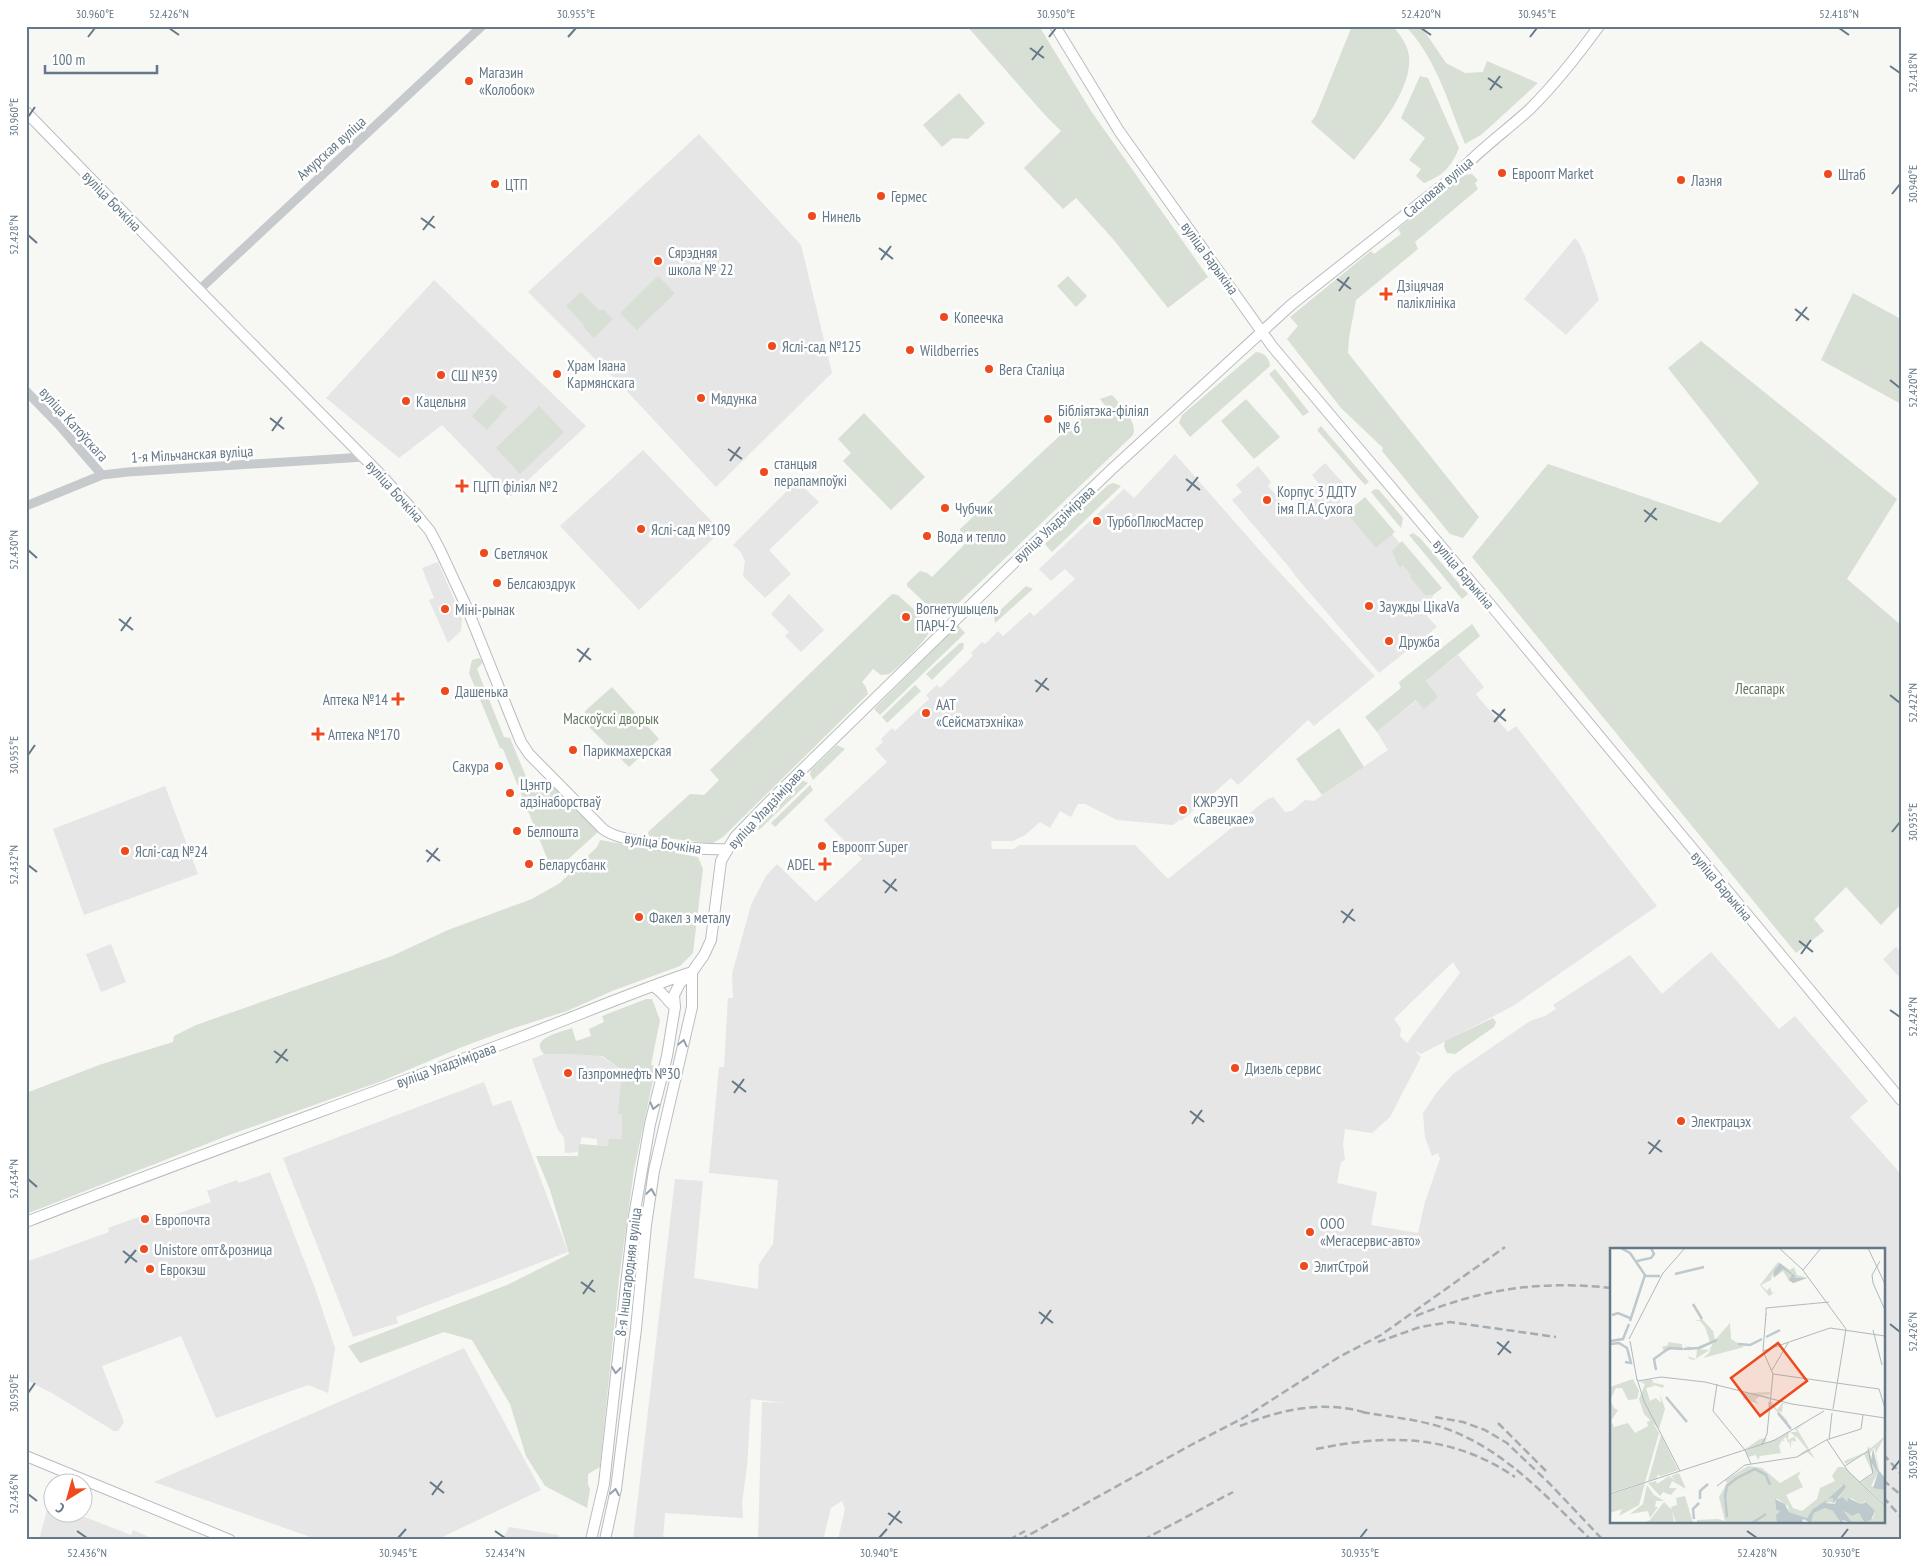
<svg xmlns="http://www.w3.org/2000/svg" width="1927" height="1566" font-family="'PT Sans Narrow',sans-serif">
  <rect width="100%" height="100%" fill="#f7f7f4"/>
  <path fill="#e5e6e5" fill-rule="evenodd" d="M699,134L801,245L832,373L716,487L624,388L528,292Z
    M1575,238L1579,243L1585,256L1599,300L1566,335L1524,299Z
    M434,280L586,426L511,496L442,425L399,458L326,398Z
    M643,450L721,531L639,610L560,526Z
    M1175,454L1262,553L1375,676L1314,726L1308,720L1238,785L1231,778L1181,821L1180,819L1173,825L1117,820L1085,804H1078L1071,817L1060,811L1050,828L1040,822L1025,835L1013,841H991L992,849H1014L1019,845H1135L1168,879L1266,800L1273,797L1285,812L1292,811L1305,800L1314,801L1388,750L1377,732L1417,700L1438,698L1426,681L1458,655L1484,687L1476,694L1478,697L1508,732L1516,726L1657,906L1513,1006L1421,1054L1414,1050L1421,1057L1390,1117L1372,1133L1345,1129L1343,1145L1345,1160L1341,1162L1337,1183L1377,1192L1371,1225L1418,1233L1425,1202L1440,1159L1438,1153L1432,1156L1425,1137L1423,1113L1437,1092L1453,1074L1530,1021L1545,1016L1556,1009L1553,1005L1630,955L1662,994L1711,952L1779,1029L1795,1016L1868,1101L1850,1117L1901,1174V1540H838L845,1509L842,1501L831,1508L823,1540H758L762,1402L786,1403L751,1399L747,1467L742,1502L743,1518L665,1513L663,1540H633L675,1179L703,1181L694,1278L758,1289L759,1264L773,1244L778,1180L709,1173L719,1067H724L728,998H733L732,974L751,905L766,876L777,864L816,902L862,859L824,820L887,762L875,749L883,742L881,739L892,728L895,731L929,699L926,695L937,685L940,688L973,656L971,653L982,642L985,644L998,631L1003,636L1030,612L1034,616L1075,579L1065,569L1051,581L1039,569L1124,489L1134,498ZM1453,962L1460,973L1407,1043L1400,1036L1401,1029L1394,1019ZM1611,1250H1883V1522H1611Z
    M1325,463L1351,492L1338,504L1376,548L1392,534L1436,585L1427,616L1437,627L1379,673L1297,578L1289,567L1232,500L1242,492L1236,485L1258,466L1271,482L1268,486L1288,509L1318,483L1312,475Z
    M797,481L819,502L769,550L791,574L765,598L743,576L745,561L740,551L733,545Z
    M438,562L462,618L461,631L448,643L429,600L434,598L422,568Z
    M789,594L824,630L801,652L785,636L789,632L771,614Z
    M165,786L198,874L84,915L53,829Z
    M111,944L126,982L101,992L86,954Z
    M1896,947L1901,952V979L1883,959Z
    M591,1050L622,1070L619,1113L622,1114V1139L608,1146L597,1145V1139L582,1137L578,1152L565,1153L564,1137L558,1130L532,1059L547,1053Z
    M484,1082L493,1106L511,1100L568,1252L396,1317L398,1323L353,1337L283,1158Z
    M270,1172L316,1291L335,1348L328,1393L308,1385L216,1418L181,1336L102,1366L124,1422L118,1431H114L52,1393L26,1380V1262L109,1232L108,1228L150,1213L155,1225L164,1222L163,1219L211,1202L207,1191L237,1180L239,1183Z
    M464,1348L541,1490L436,1540H319L154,1482Z
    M49,1503L52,1504V1514H77L131,1535L133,1530L156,1540H39Z
    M509,1527L559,1535L558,1540H502Z"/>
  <path fill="#d8dfd4" d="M967,26H1039L1091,111L1208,277L1168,308L1113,239L1076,198L1063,209L1024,168L1061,131L1045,115Z
    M1352,26C1363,26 1379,23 1390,26C1396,28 1400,35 1403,40C1427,76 1375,132 1354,160L1311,122L1316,115Z
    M1405,26H1421L1446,63L1465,73L1483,72L1487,61L1538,83L1481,135L1465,144C1449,105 1436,57 1405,26Z
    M1420,76L1428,78L1459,148C1451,167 1444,175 1424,183L1416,176L1421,169L1409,160L1425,138L1401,118Z
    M959,93L985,123L968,139L953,138L942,147L923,125Z
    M1472,174L1478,180L1475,183L1478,189L1415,242L1418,249L1356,300L1349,338L1348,353L1479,517L1463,538L1450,534L1382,451L1383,448L1341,408L1287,339L1298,326L1290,317L1371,251L1374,254L1401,234L1398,229L1465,175Z
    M658,276L675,293L637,330L620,313Z
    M1068,276L1087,296L1076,307L1057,286Z
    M581,292L600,311L603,309L613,319L594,338L584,328L585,326L566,306Z
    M1853,293L1901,319V404L1821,360Z
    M1701,341L1897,499L1847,579L1901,625V904L1881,925L1846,887L1814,919L1824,931L1796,953L1472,557L1548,464L1720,523L1759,483L1668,368Z
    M1256,352C1265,353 1269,358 1270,366L1190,437L1179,423L1182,415Z
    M1275,369L1309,412L1303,416L1269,374Z
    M492,394L507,407L487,430L472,416Z
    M1112,395C1121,405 1138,422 1133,435L947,614L939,616L907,586V583L920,571L927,573L932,577L964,545L961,539L960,529L1084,413L1090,408L1097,416L1107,408L1100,399Z
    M1246,399L1280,437L1254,459L1221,421Z
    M539,406L564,432L520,474L496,448Z
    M864,413L925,477L891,510L843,461L851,453L838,439Z
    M1321,426L1369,482L1365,485L1317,430Z
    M1113,483L1121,486L1052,552L1045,544L1108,485Z
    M1375,489L1379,490L1403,518L1401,528L1371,492Z
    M1365,497L1395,532L1376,548L1346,513Z
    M1413,533L1420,538L1468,594L1462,599L1409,535Z
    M1402,541L1442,588L1433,595H1425L1410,577L1412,576L1403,565L1400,567L1397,563L1392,551Z
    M1026,586L1033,589L995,623L994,616Z
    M892,594L898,595C906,603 928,620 929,631C930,637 895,671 889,674C886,675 884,674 881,675L873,669L862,682L866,687L868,694L723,837L713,843H708L649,836L648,832L690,794L704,795L719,780L710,770Z
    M1472,624L1480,636L1426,681L1438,697L1424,709L1416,700L1377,732L1365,717L1401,688L1399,682Z
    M958,625L965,633L880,715L874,709Z
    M960,643H964L963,649L932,680L926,674Z
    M479,658L483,662L477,669L504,737L510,738L527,779L532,785L555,786L598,832L553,873L503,749L500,748L469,673L472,660Z
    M915,685L921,691L887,723L882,717Z
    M612,687L659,739L629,767L584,722L585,711Z
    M1339,728L1364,767L1322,795L1296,759Z
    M837,745L845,749L813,780L810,774L811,770Z
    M802,780L808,783L759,830L756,826L757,823L797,783Z
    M810,785L813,790L775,827L771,823Z
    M600,840L698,857L703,869L693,953L680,966L612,991L567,1011L511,1029L462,1047L382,1081L232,1134L26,1214V1093L102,1064L173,1042L174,1036L196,1025L392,956L448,930L532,899L560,883L597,847Z
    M646,999H652L660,1020L651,1065L656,1066L634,1170L619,1279L600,1467L588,1474V1485L590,1489L587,1508L545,1486L526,1456L510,1404L472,1340L444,1332L360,1363L348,1346L507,1285L569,1254L550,1190L536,1156H578L579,1144L608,1146L609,1139H622V1114H618L622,1070L602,1056L575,1054H544C528,1038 562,1032 572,1028L576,1041L591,1036L589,1029L604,1022L602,1016Z
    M1493,1018L1496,1022L1494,1027L1455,1054L1447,1053L1444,1047L1445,1041Z"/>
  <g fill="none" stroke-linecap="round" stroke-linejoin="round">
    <g stroke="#b9bdc1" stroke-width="12">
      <path id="major" d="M1055,26L1119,131L1272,346L1489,603L1901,1100
        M26,112L199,290L382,476L411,508L430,531L440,550L467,608L514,725L521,742L529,754L603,829C621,844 702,850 726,849
        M652,986C663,991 666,1000 675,1007
        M26,1222C185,1160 346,1103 505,1043C567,1020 627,994 689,973
        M26,1456L230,1540
        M591,1540L604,1484L633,1222L650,1124L667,1056L675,1007L674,995L680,983L692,972L704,955L711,940L721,861L735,837L771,800L1020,557L1112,469L1291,305L1458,173C1480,149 1506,131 1530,109C1555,84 1578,55 1599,26
        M605,1540L616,1489L636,1329L646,1225L654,1171L692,1007V972"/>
    </g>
    <path stroke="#c6cacd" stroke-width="9" d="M199,290L482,26
      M26,391L59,425L102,475
      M26,506L102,475L128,472L364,457"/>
    <use href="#major" stroke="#fff" stroke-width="10"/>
    <path stroke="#a4abb1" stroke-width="2.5" stroke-dasharray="8 4" stroke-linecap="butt" d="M1416,1316C1480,1289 1542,1280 1611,1288
      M1378,1342L1420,1327L1450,1322L1556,1337
      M1362,1412C1389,1417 1417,1419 1444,1428C1503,1448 1547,1497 1591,1540
      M1435,1417L1463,1422L1485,1430L1507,1443L1550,1484L1603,1540
      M1498,1423L1546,1471
      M1240,1426C1282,1409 1323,1400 1367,1413
      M1316,1449C1388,1434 1452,1434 1515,1477
      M1883,1454L1901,1474
      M1883,1480L1901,1495
      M1883,1497L1901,1517
      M1009,1540L1025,1531
      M1020,1540L1191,1445L1245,1417L1339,1357L1381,1335L1505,1247
      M1143,1540L1233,1492"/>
  </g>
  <defs><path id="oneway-chevron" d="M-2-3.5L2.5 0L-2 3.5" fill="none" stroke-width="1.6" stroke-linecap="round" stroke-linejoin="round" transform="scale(1.25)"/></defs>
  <g stroke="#92a0ab">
    <use href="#oneway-chevron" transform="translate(683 1043) rotate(-77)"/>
    <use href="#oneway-chevron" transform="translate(654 1106) rotate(104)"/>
    <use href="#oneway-chevron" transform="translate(651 1192) rotate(-81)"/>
    <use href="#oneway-chevron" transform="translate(616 1370) rotate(96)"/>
    <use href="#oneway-chevron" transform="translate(615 1492) rotate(-80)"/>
  </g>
  <path fill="none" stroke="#647887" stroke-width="2" d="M169,28L179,35M1421,28L1431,35M1839,28L1849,35M88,37L95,28M568,37L576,28M1049,37L1056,28M1530,37L1537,28M1030,48L1044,58M1032,60L1043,46M1890,66L1900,73M1488,78L1502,88M1490,90L1500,76M28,117L35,107M1892,194L1900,184M421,218L435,228M423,230L434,216M28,235L37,243M879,248L893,259M881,260L891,246M1337,279L1351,289M1339,291L1349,277M1795,309L1809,320M1796,321L1807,307M1890,380L1900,388M270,418L284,429M272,431L282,417M728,449L742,459M730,461L740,447M1186,479L1200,490M1187,491L1198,477M1644,510L1657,520M1645,522L1656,508M28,550L37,558M119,619L133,630M121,631L131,617M577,649L591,660M579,662L589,648M1035,680L1049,690M1036,692L1047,678M1890,695L1900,703M1492,710L1506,721M1494,722L1505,709M28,755L35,745M1892,832L1900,822M426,850L440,861M427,862L438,848M28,865L37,872M883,880L897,891M885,893L896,879M1341,911L1355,921M1343,923L1353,909M1799,941L1813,952M1801,954L1811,940M1890,1010L1900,1017M274,1051L288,1061M276,1063L287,1049M732,1081L746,1092M734,1093L744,1079M1190,1111L1204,1122M1192,1124L1202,1110M1648,1142L1662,1152M1649,1154L1660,1140M28,1179L37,1187M123,1251L137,1262M125,1263L136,1250M581,1282L595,1292M583,1294L593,1280M1039,1312L1053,1323M1041,1324L1051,1310M1890,1324L1900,1332M1497,1342L1511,1353M1498,1355L1509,1341M28,1393L35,1383M1892,1470L1900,1460M430,1482L444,1493M28,1494L37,1501M432,1495L442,1481M888,1513L902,1523M889,1525L900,1511M77,1531L87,1538M495,1531L505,1538M1747,1531L1757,1538M398,1538L406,1529M879,1538L887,1529M1360,1538L1367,1529M1841,1538L1848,1529"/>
  <g fill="#ee4a1d" stroke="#fff" stroke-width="2">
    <circle cx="469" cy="81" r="5"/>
    <circle cx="1502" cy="173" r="5"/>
    <circle cx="1828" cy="174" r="5"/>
    <circle cx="1681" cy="180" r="5"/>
    <circle cx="495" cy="184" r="5"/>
    <circle cx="881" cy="196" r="5"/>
    <circle cx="812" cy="216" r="5"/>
    <circle cx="658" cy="261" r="5"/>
    <path d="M1383.5 286.5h5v5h5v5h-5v5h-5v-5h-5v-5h5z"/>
    <circle cx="944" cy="317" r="5"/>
    <circle cx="772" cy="346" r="5"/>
    <circle cx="910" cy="350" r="5"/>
    <circle cx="989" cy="369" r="5"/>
    <circle cx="557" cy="374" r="5"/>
    <circle cx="441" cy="375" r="5"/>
    <circle cx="701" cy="398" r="5"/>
    <circle cx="406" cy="401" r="5"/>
    <circle cx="1048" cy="419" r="5"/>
    <circle cx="764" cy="472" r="5"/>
    <path d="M459.5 478.5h5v5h5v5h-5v5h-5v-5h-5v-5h5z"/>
    <circle cx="1267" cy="500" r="5"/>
    <circle cx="945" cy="508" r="5"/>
    <circle cx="1097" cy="521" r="5"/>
    <circle cx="641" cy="529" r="5"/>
    <circle cx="927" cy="536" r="5"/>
    <circle cx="484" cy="553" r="5"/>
    <circle cx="497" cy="583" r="5"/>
    <circle cx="1369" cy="606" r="5"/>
    <circle cx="445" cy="609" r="5"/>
    <circle cx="906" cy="617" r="5"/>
    <circle cx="1389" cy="641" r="5"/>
    <circle cx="445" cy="691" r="5"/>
    <path d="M395.5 691.5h5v5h5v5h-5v5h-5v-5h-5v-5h5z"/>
    <circle cx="926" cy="713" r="5"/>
    <path d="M315.5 726.5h5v5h5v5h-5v5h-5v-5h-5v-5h5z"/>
    <circle cx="573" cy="750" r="5"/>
    <circle cx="499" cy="766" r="5"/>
    <circle cx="510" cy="793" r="5"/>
    <circle cx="1183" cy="810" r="5"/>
    <circle cx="517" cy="831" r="5"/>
    <circle cx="822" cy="846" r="5"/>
    <circle cx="125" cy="851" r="5"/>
    <circle cx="529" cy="864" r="5"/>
    <path d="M822.5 856.5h5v5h5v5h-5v5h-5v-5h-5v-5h5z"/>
    <circle cx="639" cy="917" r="5"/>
    <circle cx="1235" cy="1068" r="5"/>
    <circle cx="568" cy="1073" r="5"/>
    <circle cx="1681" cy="1121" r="5"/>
    <circle cx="145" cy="1219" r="5"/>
    <circle cx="1310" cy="1232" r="5"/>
    <circle cx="144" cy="1249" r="5"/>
    <circle cx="1304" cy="1266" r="5"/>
    <circle cx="150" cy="1269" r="5"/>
  </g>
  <g text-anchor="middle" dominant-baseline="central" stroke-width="5" stroke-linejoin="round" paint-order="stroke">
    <g font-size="15" fill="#647887" stroke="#fff" text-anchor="start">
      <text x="479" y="72">Магазин<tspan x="479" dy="17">«Колобок»</tspan></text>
      <text x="1512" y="173">Евроопт Market</text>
      <text x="1838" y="174">Штаб</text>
      <text x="1691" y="180">Лазня</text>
      <text x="505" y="184">ЦТП</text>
      <text x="891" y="196">Гермес</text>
      <text x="822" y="216">Нинель</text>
      <text x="668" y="252">Сярэдняя<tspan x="668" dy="17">школа № 22</tspan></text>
      <text x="1397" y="285">Дзіцячая<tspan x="1397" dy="17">паліклініка</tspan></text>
      <text x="954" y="317">Копеечка</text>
      <text x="782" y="346">Яслі-сад №125</text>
      <text x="920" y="350">Wildberries</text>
      <text x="567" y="365">Храм Іяана<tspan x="567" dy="17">Кармянскага</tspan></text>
      <text x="999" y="369">Вега Сталіца</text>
      <text x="451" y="375">СШ №39</text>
      <text x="711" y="398">Мядунка</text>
      <text x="416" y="401">Кацельня</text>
      <text x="1058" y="410">Бібліятэка-філіял<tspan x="1058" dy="17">№ 6</tspan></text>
      <text x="774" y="463">станцыя<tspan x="774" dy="17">перапампоўкі</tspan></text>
      <text x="473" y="486">ГЦГП філіял №2</text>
      <text x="1277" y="491">Корпус 3 ДДТУ<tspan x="1277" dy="17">імя П.А.Сухога</tspan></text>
      <text x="955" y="508">Чубчик</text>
      <text x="1107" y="521">ТурбоПлюсМастер</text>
      <text x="651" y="529">Яслі-сад №109</text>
      <text x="937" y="536">Вода и тепло</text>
      <text x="494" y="553">Светлячок</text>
      <text x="507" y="583">Белсаюздрук</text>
      <text x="1379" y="606">Заужды ЦікаVа</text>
      <text x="916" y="608">Вогнетушыцель<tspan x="916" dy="17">ПАРЧ-2</tspan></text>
      <text x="455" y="609">Міні-рынак</text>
      <text x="1399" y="641">Дружба</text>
      <text x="455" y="691">Дашенька</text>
      <text x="388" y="699" text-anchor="end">Аптека №14</text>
      <text x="936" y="704">ААТ<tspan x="936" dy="17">«Сейсматэхніка»</tspan></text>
      <text x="328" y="734">Аптека №170</text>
      <text x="583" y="750">Парикмахерская</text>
      <text x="489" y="766" text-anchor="end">Сакура</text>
      <text x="520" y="784">Цэнтр<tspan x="520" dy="17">адзінаборстваў</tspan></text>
      <text x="1193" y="801">КЖРЭУП<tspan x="1193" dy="17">«Савецкае»</tspan></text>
      <text x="527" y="831">Белпошта</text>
      <text x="832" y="846">Евроопт Super</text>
      <text x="135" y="851">Яслі-сад №24</text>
      <text x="539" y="864">Беларусбанк</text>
      <text x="815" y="864" text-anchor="end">ADEL</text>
      <text x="649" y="917">Факел з металу</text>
      <text x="1245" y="1068">Дизель сервис</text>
      <text x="578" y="1073">Газпромнефть №30</text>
      <text x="1691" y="1121">Электрацэх</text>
      <text x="155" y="1219">Европочта</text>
      <text x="1320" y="1223">ООО<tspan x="1320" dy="17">«Мегасервис-авто»</tspan></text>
      <text x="154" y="1249">Unistore опт&amp;розница</text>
      <text x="1314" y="1266">ЭлитСтрой</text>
      <text x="160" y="1269">Еврокэш</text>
    </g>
    <g font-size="15" fill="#647887" stroke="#fff">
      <text transform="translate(331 148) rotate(-42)">Амурская вуліца</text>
      <text transform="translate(1438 187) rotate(-40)">Сасновая вуліца</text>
      <text transform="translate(112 201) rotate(46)">вуліца Бочкіна</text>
      <text transform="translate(1210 258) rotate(54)">вуліца Барыкіна</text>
      <text transform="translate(74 424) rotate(48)">вуліца Катоўскага</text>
      <text transform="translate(192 454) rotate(-3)">1-я Мільчанская вуліца</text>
      <text transform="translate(395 491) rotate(48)">вуліца Бочкіна</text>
      <text transform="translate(1054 524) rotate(-43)">вуліца Уладзімірава</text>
      <text transform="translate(1464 574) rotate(50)">вуліца Барыкіна</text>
      <text transform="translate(766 808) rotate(-47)">вуліца Уладзімірава</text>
      <text transform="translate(663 843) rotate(8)">вуліца Бочкіна</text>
      <text transform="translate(1722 886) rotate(50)">вуліца Барыкіна</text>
      <text transform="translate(446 1065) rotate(-20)">вуліца Уладзімірава</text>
      <text transform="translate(628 1272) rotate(-83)">8-я Іншагародняя вуліца</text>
    </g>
    <g font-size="15" fill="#65785f" stroke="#fff">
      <text x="1760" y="688">Лесапарк</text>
      <text x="611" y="718">Маскоўскі дворык</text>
    </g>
  </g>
  <g transform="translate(1610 1248)">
    <rect width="275" height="275" fill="#f7f7f4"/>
    <path d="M168,14L180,22L184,19L187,27L198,30L184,35L179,33L173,23L164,30L162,26L161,32L151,37L157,43L160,39L162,45L165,44L159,48L150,37ZM92,71L103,83L105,92L120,75L121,91L134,99L93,110L99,105L101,101L84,112L80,111L77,108L86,111L87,101L99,102L104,94L90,101L89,100L77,102L62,101L47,108L54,103L52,99L58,97V94L72,96V99L75,101L78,99L74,97L84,100L100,94L95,79L90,73H85ZM23,131L29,143L27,151L18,152L12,140H6L0,152L4,160L8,162L1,173L4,179L18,175L25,185L38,178L37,174L41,172L49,185L35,234L0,245V139ZM41,131L44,135L54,137L53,140L44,137L40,132L44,138L36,140L40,153L46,150L51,155L50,146L55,161L49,181L34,166L29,151L35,136L30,134ZM160,144L159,147L151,146L159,149L158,154H162L167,162L172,155L180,157L173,156L172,164L168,163L177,172L179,178L162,158L158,159V151L150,148L145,152L149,156L133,151L134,145ZM198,173L187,181L205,211L197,204L186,209L197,201L186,188L179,192L185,189L186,194L181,192L183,196L180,193L181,196V201L179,193L178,195L176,189L173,191L175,194L172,192L169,198L171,205L150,208L148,212L146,207L138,209L136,202L145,198L135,201L150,191L157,190L155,196L171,188L167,192L179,183L178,192L185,188L180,184H187L185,181ZM51,187L68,222L51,228L47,227V230L38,233ZM275,188L266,205L269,222L275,230L268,222L265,201L263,200L260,206L268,225L261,238L275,242V257L251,234L263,226L254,206L236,216L234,213L259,203L257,199L261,200ZM138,218L152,220L170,235L191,223L188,229L193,239L176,247L183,260L192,263L207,251L210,240L225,233L222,228L228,219H234L275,259V275L241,274L232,263L243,268L249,265L254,274L263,270L265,264L255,253L251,256L241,250L237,254L233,249L228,251L235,240L232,237L219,251L223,250L225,256L220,254L207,258L197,270L179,264L178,258L168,251H165L166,262L170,263L167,266V275H87V272L108,271L115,273L109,249L117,235L115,232ZM69,225L76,241L62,233L59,240H67L61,247L53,244L50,248L38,235L46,233L47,236L59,228L67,234L61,228ZM35,235L29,257L9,268L12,261L0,265V247ZM37,237L44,247L54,253H46L45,259H48L40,270L38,263L20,266L33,256ZM75,248L83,275H66L61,259L67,257L66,250ZM54,254L62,262L64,275H34L40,272ZM215,260L223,263L231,275H201L204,265Z" fill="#d8dfd4"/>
    <path d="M170,15L186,29L182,30H196L183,35L179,32L182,27L173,21L164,29V23ZM263,200L268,222L275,230V242L263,240L268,225L261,214ZM234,236L236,239L227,251L233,249L237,254L238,250L251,256L256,254L265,263L261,272L254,274L249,265L242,268L234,263L242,275L232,272L234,275H231L223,263L215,260L204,265L201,275L193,271L192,275H167L166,267L170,263L166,262L165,251L175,256L179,264L197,270L203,261L217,252L215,255L225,256L226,252L223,255V250L218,251Z" fill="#bdc9cd"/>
    <path fill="none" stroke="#bdc9cd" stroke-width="2.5" d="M11,0L20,5L35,27L20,73M27,13L41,10L44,6L41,0M65,26L94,19M34,28H50M83,56L92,71M2,67L8,65L20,70M156,89L170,82M0,93L13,91L19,76M0,96L9,95L17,100L21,115L15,114M128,96L140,97L152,91M74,101L89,100L107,92M46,122L44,111L59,100L73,101M56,149L77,174M168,165L181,181M127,230L145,221L156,227L160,237M90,251V243L98,236M117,269L115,248L117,238L127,230M84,271L83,261L89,255M142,275L156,266"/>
    <path fill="none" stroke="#afb9be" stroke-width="1" d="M169,0L192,21L236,81L223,161M258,0L275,36M270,13L262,27L263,35L275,62M193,22L211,0M156,67V60L219,54M263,82L272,117M19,91L53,25L75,0M20,93L27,132M153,103L220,80L275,88M162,122L178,95M163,126L269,141L275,160M27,131L34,153L70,223L165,192L214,163M28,133L51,129L95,134L182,156L275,170M107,136L103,163L135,202L141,216M219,191L251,181L253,167M217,192L238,223L275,258M219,192L222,165M152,196L157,186L163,126L153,103L156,66M235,218L258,203M250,234L263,225L258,201M107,238L135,217L187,209L218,191M0,246L70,223"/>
    <path fill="#ee4a1d" fill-opacity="0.15" stroke="#ee4a1d" stroke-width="2.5" d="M168,95L197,133L150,168L121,130Z"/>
    <rect width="275" height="275" fill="none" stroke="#647887" stroke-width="2.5"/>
  </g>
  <rect width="1927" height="1566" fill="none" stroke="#ffffff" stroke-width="55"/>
  <g transform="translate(68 1498) rotate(217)"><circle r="24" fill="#ffffff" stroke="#c1c9cf"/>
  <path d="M0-4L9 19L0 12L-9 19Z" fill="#ee4a1d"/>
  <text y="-8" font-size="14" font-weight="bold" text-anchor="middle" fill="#647887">С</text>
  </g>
  <path d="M45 65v8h112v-8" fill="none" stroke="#647887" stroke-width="2.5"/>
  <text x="52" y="65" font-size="15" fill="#647887" stroke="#ffffff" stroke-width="4" paint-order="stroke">100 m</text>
  <rect x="28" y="28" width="1872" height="1510" fill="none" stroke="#647887" stroke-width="2"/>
  <g font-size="12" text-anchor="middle" fill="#647887">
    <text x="95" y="18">30.960°E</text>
    <text x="169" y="18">52.426°N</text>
    <text x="576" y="18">30.955°E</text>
    <text x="1056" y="18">30.950°E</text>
    <text x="1421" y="18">52.420°N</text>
    <text x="1537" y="18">30.945°E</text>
    <text x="1839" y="18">52.418°N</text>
    <text transform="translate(1913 73) rotate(-90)" y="4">52.418°N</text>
    <text transform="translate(14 117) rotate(-90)" y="4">30.960°E</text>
    <text transform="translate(1913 184) rotate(-90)" y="4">30.940°E</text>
    <text transform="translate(14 235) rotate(-90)" y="4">52.428°N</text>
    <text transform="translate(1913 388) rotate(-90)" y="4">52.420°N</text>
    <text transform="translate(14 550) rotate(-90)" y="4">52.430°N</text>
    <text transform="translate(1913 703) rotate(-90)" y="4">52.422°N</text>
    <text transform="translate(14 755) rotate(-90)" y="4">30.955°E</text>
    <text transform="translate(1913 822) rotate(-90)" y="4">30.935°E</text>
    <text transform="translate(14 865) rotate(-90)" y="4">52.432°N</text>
    <text transform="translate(1913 1017) rotate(-90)" y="4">52.424°N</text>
    <text transform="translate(14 1179) rotate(-90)" y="4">52.434°N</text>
    <text transform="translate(1913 1332) rotate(-90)" y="4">52.426°N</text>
    <text transform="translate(14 1393) rotate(-90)" y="4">30.950°E</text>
    <text transform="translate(1913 1460) rotate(-90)" y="4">30.930°E</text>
    <text transform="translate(14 1494) rotate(-90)" y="4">52.436°N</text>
    <text x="87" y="1557">52.436°N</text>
    <text x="398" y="1557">30.945°E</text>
    <text x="505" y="1557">52.434°N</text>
    <text x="879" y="1557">30.940°E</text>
    <text x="1360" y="1557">30.935°E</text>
    <text x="1757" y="1557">52.428°N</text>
    <text x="1841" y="1557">30.930°E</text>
  </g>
</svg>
